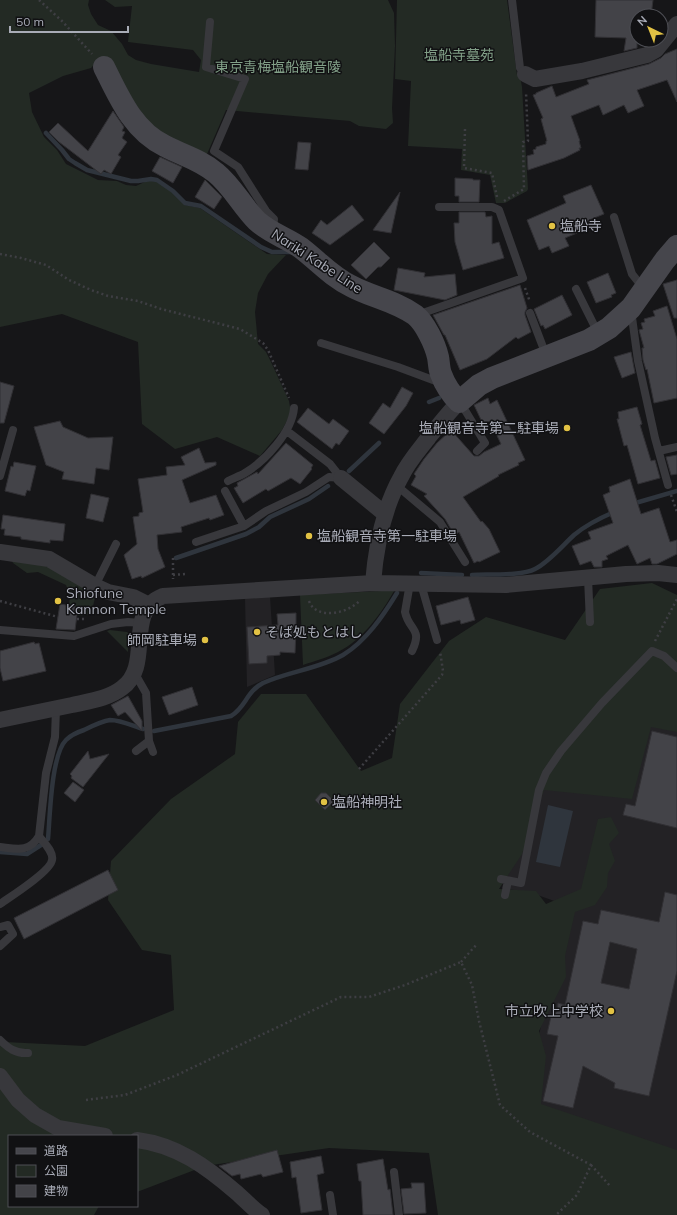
<svg xmlns="http://www.w3.org/2000/svg" width="677" height="1215" font-family="Mulish,'Noto Sans JP',sans-serif">
  <rect width="100%" height="100%" fill="#161618"/>
  <path fill="#232225" d="M270,596L275,675L247,687L245,598Z
    M649,720L677,725V1158L519,1114L571,907L532,893L502,888L528,780Z"/>
  <path fill="#232a24" d="M0,0H89L88,5L91,14L98,25L111,31L122,44L128,55L136,60L151,64L199,72L201,60L193,50L128,42L132,6L115,7L105,0H388L394,13L395,46L392,108L393,123L386,129L359,126L350,121L226,110L204,161L157,139L100,58L91,68L63,76L29,93L32,112L44,137L57,150L66,164L98,180L117,181L126,185L136,186L149,180L157,182L169,189L185,205L200,208L267,254L286,255L268,274L258,293L255,312L258,344L266,352L271,362L289,401L291,413L282,430L260,456L217,437L175,449L142,424L138,342L62,314L0,327Z
    M397,0H507L517,75L520,76L522,87L528,189L527,191L505,203H496L490,175L461,170L462,149L408,146L411,81L395,79Z
    M12,561L46,566L96,594L92,610L87,615L78,616L79,607L69,605L70,595L66,585L38,572L27,573L13,563Z
    M652,583L677,595V732L651,727L632,799L544,790L522,854L499,889L536,891L546,904L581,889L598,819L611,817L619,833L609,844L615,861L608,873L607,887L595,905L575,912L565,956L566,977L539,1031L546,1056L541,1104L677,1150V1215H438L429,1153L329,1148L205,1166L137,1192V1136H9V1206H99L94,1215H0V1044L5,1042L85,1046L174,1010L171,955L142,950L108,900L111,861L171,799L235,754L238,722L261,694H306L361,771L392,758L400,704L449,641L486,617L565,640L600,589Z
    M381,591H394C381,614 362,640 338,652C327,658 314,661 303,665L300,595Z
    M110,630L127,632L130,635L132,644H128V652L107,631Z"/>
  <path fill="#2f353d" d="M548,805L573,811L560,867L536,862Z"/>
  <g fill="none" stroke-linecap="round" stroke-linejoin="round">
    <path stroke="#2f353d" stroke-width="4.5" d="M46,133L62,150L69,159L75,163L87,170L131,181H138L151,179L157,180L173,191L185,203L201,206L261,247L272,252H291
      M429,402L439,398
      M349,471L379,443
      M632,504L677,491
      M176,558L246,534L259,527L270,517L309,499L328,486
      M421,573L462,575
      M472,575C488,574 522,576 535,569C549,562 563,545 574,535C586,525 600,518 614,512
      M154,731L231,716C246,707 246,692 263,683C287,672 321,668 343,655C366,641 383,616 397,593
      M48,839C50,817 51,755 66,740C71,735 78,732 84,730C92,726 102,721 110,720C121,720 133,726 143,729
      M0,852L27,854L41,845"/>
  </g>
  <path fill="#434348" stroke="#313034" fill-rule="evenodd" d="M596,0H653L651,16H637V48L624,51L626,38L595,37Z
    M677,49V102L667,80L637,90L644,106L628,113L624,105L603,115L599,105L571,116L580,141H579L581,148H579L580,150L564,158L528,170L527,156L534,154L533,150L536,149V147L546,144V141H547L541,119L543,118L533,95L536,94V93L552,86L556,97L589,84L587,80L649,64L661,58L665,54Z
    M113,111L124,127L122,131L125,132L122,138L127,142L118,155L121,157L111,174L104,170L101,174L59,142L49,132L58,123L88,151Z
    M298,142L311,143L308,170L295,169Z
    M160,157L182,167L173,183L152,171Z
    M455,178L473,179V180H480L479,202H459V196H455Z
    M205,180L222,197L214,209L195,197Z
    M591,185L604,214L589,220L591,225L576,231L577,233L565,238L569,246L552,253L549,246L539,250L527,220L566,203L563,196Z
    M400,192L391,233L373,230Z
    M352,205L364,220L330,245L312,233L321,220L327,225Z
    M459,212H485L486,217L492,216V244L499,242L504,258L463,270L455,242L454,223H459Z
    M374,242L390,258L381,267H378L366,279L351,265Z
    M398,268L425,273L424,277L455,274L457,295L445,300L394,290Z
    M608,273L616,293L611,295L612,297L596,303L587,282Z
    M677,280V318H674L663,284Z
    M520,285L527,308L525,312V315L531,332L518,339L516,337L487,359L460,370L445,335H444L433,315Z
    M562,295L572,315L545,329L543,325L541,326L534,309Z
    M667,306L677,339V398L654,403L647,369L646,370L643,360L642,348H644L639,330L643,329L641,323L645,322L644,319L655,316L653,311Z
    M631,352L635,373L622,378L614,357Z
    M0,382L14,386L4,423H0Z
    M402,387L413,393L406,406L384,434L369,423L383,403L390,408Z
    M488,398L490,404L497,400L525,460L518,463L519,465L498,475L499,476L463,497L481,522L482,521L489,529L500,552L479,562L478,561L474,563L459,532L456,534L454,530L452,531L445,519L424,496L427,494L411,485L416,476L414,474L424,459L437,443L451,430L474,456H479L484,452L501,444L490,421L483,424L474,405Z
    M637,407L642,424L640,425L651,461L655,460L660,478L638,484L627,445L624,446L617,419H619L618,412Z
    M308,408L329,424L333,419L349,431L339,445L336,443L332,449L297,422Z
    M60,421L63,427L88,438L113,437L109,470L96,468L94,484L62,479L64,472L46,465L34,427Z
    M286,443L313,465L311,468L312,469L300,484L291,478L268,491L266,489L243,503L234,488L238,486L237,483L257,472L258,474Z
    M199,448L205,463L216,462V465L182,480L190,503L216,495L224,515L210,520L209,518L181,527L182,532L157,535L158,549L165,567L142,578L141,576L132,579L124,555L137,544L133,517L139,516V513L143,512L138,479L167,475L166,467L185,465L181,457Z
    M677,455V474L671,475L666,457Z
    M14,462L36,466L30,491L27,490L25,496L5,491L11,466L13,467Z
    M630,479L641,514L659,508L670,542L677,540V554L657,564H652L650,558L637,564L628,545L606,556L608,559L602,561V567H594L591,561L580,565L572,546L591,539L588,532L613,523L603,495L610,492L609,487Z
    M91,494L109,498L103,522L86,518Z
    M3,515L65,524L63,541L50,540V543L21,539V537L4,535L5,529H1Z
    M468,597L475,620L461,624L460,620L441,625L436,606Z
    M60,604L78,607L75,630L56,629Z
    M296,613V630L295,653L280,652V655L267,656V663L249,664L247,627L278,625L277,614Z
    M34,642L35,644L39,643L46,671L3,681L0,668V651Z
    M192,687L198,705L169,715L162,697Z
    M128,696L142,721V731L125,712L118,716L111,705Z
    M652,731L677,737V828L623,815L626,804L635,806Z
    M88,751L90,759L109,754L83,787L71,778L72,776L70,774Z
    M73,782L84,790L75,802L64,793Z
    M321,793H326L334,801L325,810L315,800Z
    M108,870L118,890L24,939L14,918Z
    M665,892L677,895V971L649,1096L614,1088L615,1083L583,1066L573,1108L543,1101L558,1036L547,1034L552,1012H557L558,1003L565,1005L583,921L598,924L601,910L659,922ZM610,942L637,949L629,989L601,983Z
    M277,1150L283,1172L263,1177L261,1174L241,1179L240,1174L232,1176L219,1166Z
    M321,1156L324,1173L317,1175L322,1210L301,1213L296,1177L292,1178L290,1162Z
    M383,1159L388,1190L390,1189L393,1215H363L361,1181H359L357,1164Z
    M411,1183H424L426,1213L404,1214L401,1189L412,1188Z"/>
  <g fill="none" stroke-linecap="round" stroke-linejoin="round">
    <path stroke="#3e3e43" stroke-width="2.5" stroke-dasharray="2 3" stroke-linecap="butt" d="M39,0L62,21L92,54
      M465,129L464,168L492,173L497,197
      M504,201L524,189L523,142L528,141L526,92
      M0,254L21,258L46,265L69,280L91,290L108,296L138,301L161,309L240,329L263,343L268,350L289,398
      M525,288L530,302
      M671,495L677,512
      M173,558V579
      M173,575L186,574
      M0,601L58,617
      M309,601C316,621 350,613 360,600
      M77,619H84
      M655,641L677,599
      M359,769L442,675L443,671L440,651
      M461,962L477,944
      M86,1100L125,1095L177,1075L341,997H369L405,985L461,962L472,985L479,1021L500,1105L530,1132L591,1165L577,1195L556,1215
      M591,1165L611,1187"/>
    <path stroke="#38383c" stroke-width="8" d="M512,0L520,68L525,74
      M210,22L206,67L245,79L214,151L238,167L266,211L274,219L273,230
      M614,217L632,274L644,289
      M576,289L598,333
      M631,310L638,361L655,438L668,485
      M530,313L546,355
      M417,315L523,278L499,210L492,207H439
      M321,343L398,367L441,383
      M460,402L485,443L477,451
      M287,431L330,464L341,478
      M659,451L677,447
      M0,476L13,430
      M228,481C234,478 240,476 245,473C265,461 292,432 294,408
      M396,485L440,522L465,562
      M225,491L244,526
      M196,542L244,526L266,511L306,492L329,477L341,478
      M588,578L590,622
      M410,583L405,612C409,631 423,628 412,651
      M421,584L437,640
      M95,586L116,544
      M0,630L74,636L111,624L128,622L141,623
      M134,672L146,693L149,741L136,751
      M149,741L153,752
      M0,847C17,849 29,853 39,836L46,773L55,737L56,708
      M501,879L521,883L539,790L546,773L561,751L602,703L652,651L664,656L677,668
      M505,895L508,881
      M0,904C10,897 51,871 52,860C54,852 44,843 39,836
      M0,927L8,925L13,934L0,946
      M0,1040C8,1048 16,1054 28,1053
      M394,1172L399,1215
      M330,1195L333,1215"/>
    <path stroke="#38383c" stroke-width="16" d="M525,74L535,79L582,71L647,55L656,50L677,24
      M341,478L385,514
      M0,552L49,559L95,586L108,592L133,597L149,605
      M373,583C376,546 383,509 401,477C408,462 419,450 429,437C439,425 448,413 459,402
      M0,720C24,715 48,710 72,705C89,701 108,699 122,688C154,665 123,612 163,596L373,583L506,585L626,574L658,573L677,575
      M0,1076L18,1100L35,1115L58,1128L105,1136
      M137,1140C177,1145 207,1167 237,1193C245,1200 253,1209 262,1215"/>
    <path stroke="#46464c" stroke-width="22" d="M104,67C119,97 133,131 165,146C182,155 201,160 216,173C232,186 242,206 257,221C270,233 287,238 301,248C318,261 332,277 351,286C371,297 396,301 415,315C425,323 435,344 438,357C439,362 439,369 441,374C445,385 451,394 459,402L479,385L492,378L589,340L609,328L631,308L665,260L677,246"/>
  </g>
  <g fill="#e2c244" stroke="#111113" stroke-width="1.5">
    <circle cx="552" cy="226" r="4"/>
    <circle cx="567" cy="428" r="4"/>
    <circle cx="309" cy="536" r="4"/>
    <circle cx="58" cy="601" r="4"/>
    <circle cx="257" cy="632" r="4"/>
    <circle cx="205" cy="640" r="4"/>
    <circle cx="324" cy="802" r="4"/>
    <circle cx="611" cy="1011" r="4"/>
  </g>
  <g text-anchor="middle" dominant-baseline="central" stroke-width="3" stroke-linejoin="round" paint-order="stroke">
    <g font-size="14" fill="#82a088" stroke="#111113">
      <text x="459" y="55">塩船寺墓苑</text>
      <text x="278" y="67">東京青梅塩船観音陵</text>
    </g>
    <g font-size="14" fill="#a9acb7" stroke="#111113" text-anchor="start">
      <text x="560" y="226">塩船寺</text>
      <text x="559" y="428" text-anchor="end">塩船観音寺第二駐車場</text>
      <text x="317" y="536">塩船観音寺第一駐車場</text>
      <text x="66" y="593">Shiofune<tspan x="66" dy="16">Kannon Temple</tspan></text>
      <text x="265" y="632">そば処もとはし</text>
      <text x="197" y="640" text-anchor="end">師岡駐車場</text>
      <text x="332" y="802">塩船神明社</text>
      <text x="603" y="1011" text-anchor="end">市立吹上中学校</text>
    </g>
    <g font-size="14" fill="#a9acb7" stroke="#111113">
      <text transform="translate(317 261) rotate(33)">Nariki Kabe Line</text>
    </g>
  </g>
  <rect x="8" y="1135" width="130" height="72" fill="#111113" stroke="#4e4f55"/>
  <rect x="16" y="1148" width="20" height="6" fill="#46464c" stroke="#4e4f55"/>
  <text x="44" y="1155" font-size="12" fill="#a9acb7">道路</text>
  <rect x="16" y="1165" width="20" height="12" fill="#232a24" stroke="#4e4f55"/>
  <text x="44" y="1175" font-size="12" fill="#a9acb7">公園</text>
  <rect x="16" y="1185" width="20" height="12" fill="#434348" stroke="#4e4f55"/>
  <text x="44" y="1195" font-size="12" fill="#a9acb7">建物</text>
  <g transform="translate(649 28) rotate(317)"><circle r="19" fill="#111113" stroke="#4e4f55"/>
  <path d="M0-3L7 15L0 10L-7 15Z" fill="#e2c244"/>
  <text y="-6" font-size="11" font-weight="bold" text-anchor="middle" fill="#a9acb7">N</text>
  </g>
  <path d="M10 26v6h118v-6" fill="none" stroke="#a9acb7" stroke-width="2"/>
  <text x="16" y="26" font-size="12" fill="#a9acb7" stroke="#111113" stroke-width="3" paint-order="stroke">50 m</text>
</svg>
